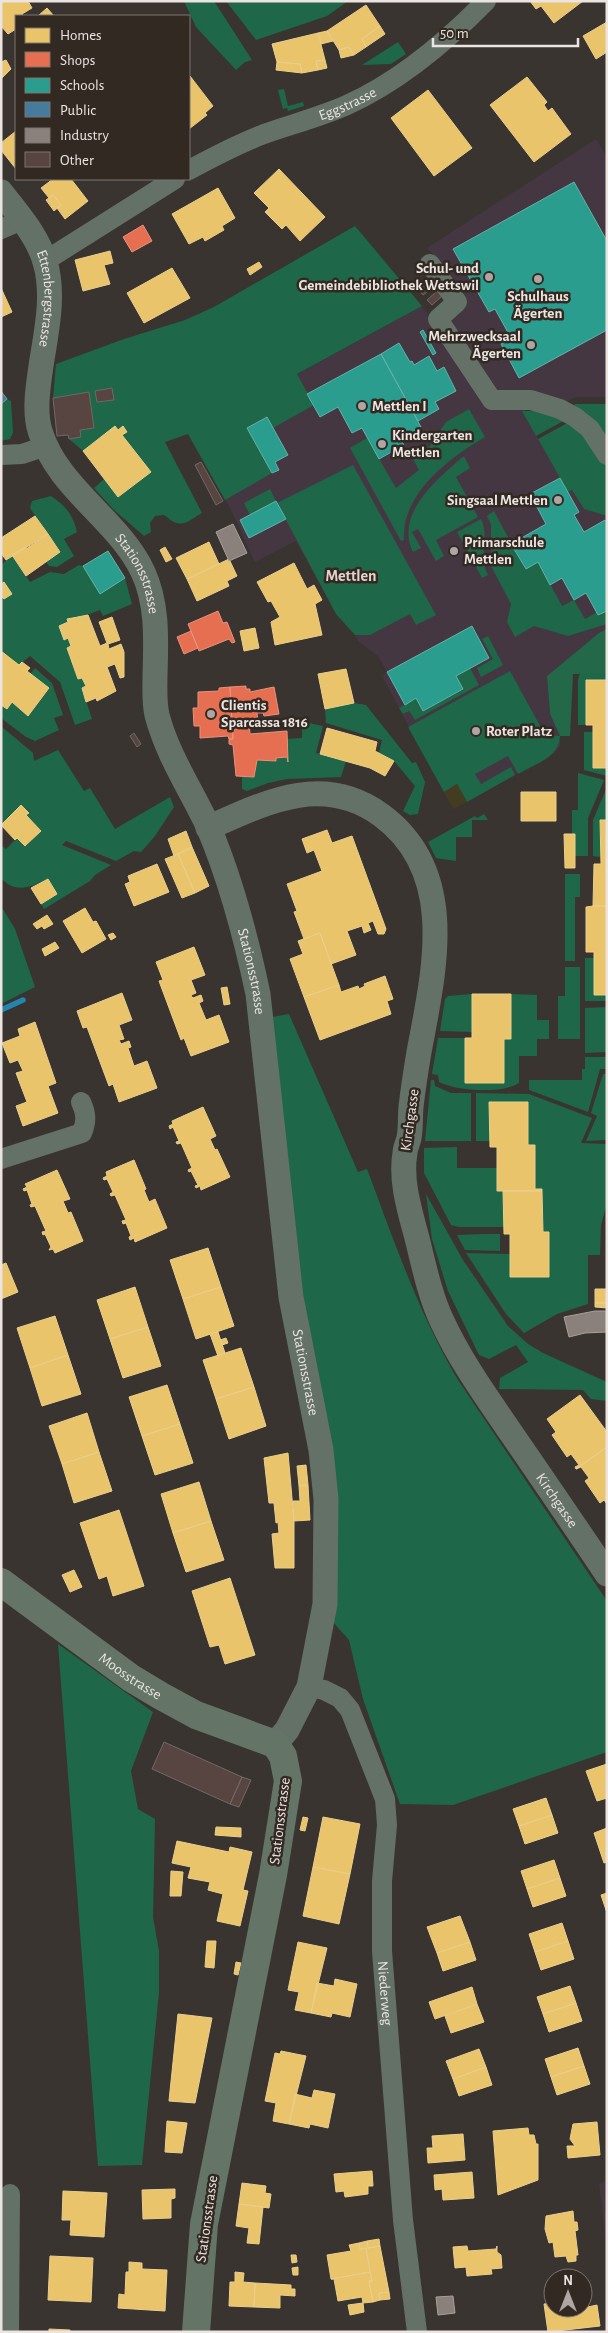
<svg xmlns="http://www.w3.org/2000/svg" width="608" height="2333" font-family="'Alegreya Sans',sans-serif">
  <rect width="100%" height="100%" fill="#3a3430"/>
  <path fill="#443742" d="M596,139L607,157V397H576L560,404L546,399L523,412L568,491L572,490L584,509L607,516V629L599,633L547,676L550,714L560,736V746L555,753L453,809L382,676L387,672L378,656L358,641L352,630L336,614L296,541L255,562L231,510L188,434L422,306L429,315L446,299L430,264L433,254L427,248Z
    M607,2180V2249L599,2184Z"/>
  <path fill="#1e6748" d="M184,1H214L252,60L245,62L236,70L196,27Z
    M226,1H348L327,16L256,40Z
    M398,42L406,54L391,64L362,65Z
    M284,89L288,106L303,102L304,106L288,111L287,108L283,109L278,90Z
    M355,226L422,306L297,374L314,405L273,428L266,417L247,428L272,473L225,500L188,434L165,442L202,513C193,518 184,527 174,522C169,520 168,516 163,515L155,516L150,523L151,532L144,536L114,510L94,488L104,479L83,451L69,439L80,437V430L94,428L89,392L53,398L56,364L124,339L185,320L214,307Z
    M7,399L11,401L13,433L10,439L1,441V404Z
    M576,404H607V444L569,407Z
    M469,409L485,437C449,458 401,494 404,540L401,541L350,448L367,438L396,488L419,470L412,457L430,446L446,422Z
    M522,411H536L567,419L536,436Z
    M571,421L607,464V516L584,509L572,490L568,492L538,439Z
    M464,456L470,468L456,477L478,517L436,540L444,556L436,561L418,529L412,532L421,548L413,552C394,514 438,478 464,456Z
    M353,465L436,615L416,625L410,614L370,635H355L336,614L277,503Z
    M270,489L276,501L250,515L244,503Z
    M51,496C66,506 73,515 77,532L64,539L74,556L57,567L49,566L46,562L60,552L30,508L32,501Z
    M494,511L525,569L538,562L562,606L574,600L585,619L597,612L598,615L607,611V624L568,636L534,626L515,637L507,622L511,604L491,566V525L487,516Z
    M481,519C490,536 478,558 488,575L482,578L457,532Z
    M12,555L30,582L50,572L64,574L79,565L83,566L100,593L125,578L132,604L103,616L100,610L79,618L77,616L68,619L64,639L68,638L71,646L67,648L78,679L82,678L86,686L82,688L92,719L75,725L60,682L30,656L19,665L1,651V565Z
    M488,636L503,665L481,677L477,668L493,659L482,639Z
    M35,668L52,683L63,715L54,718L59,730L35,741L26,737L1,718V705L7,709L12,702L28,716L49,689L30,674Z
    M470,668L479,685L415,720L409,711L403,714L399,708L416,698L423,711L463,690L456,676Z
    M510,671L545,735L560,736C559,758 535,764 518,774L508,756L475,774L481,784L511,767L515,775L467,802L457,784L444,792L408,727Z
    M580,673H607V680L586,681V725H578V680Z
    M354,703L366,705L412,763L416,762L425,782L418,814L410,815L403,811L415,786L394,761L379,753L382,740L326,723L325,709Z
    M309,723L323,726L316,753L346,761L341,777L287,779L268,783L247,791L242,789V777H254L257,760L275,761L276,758L287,757L288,762L286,739L302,738V726Z
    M1,726L33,753L34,761L58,750L84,791L90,788L115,829L170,797L174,807L155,836L141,852L134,851L116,861L66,841L62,845L111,865L95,875L90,881L44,909L41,904L57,894L48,879C32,886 16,895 1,878V845L6,849L17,838L26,846L41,831L26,815L29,812L21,805L1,824Z
    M584,732H593V768H607V776L584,770Z
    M578,773L604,780L588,818V856H575V868H565L564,834H572V810H578Z
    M607,787V820H600V857L593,856V820Z
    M484,814L488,820H472V837H456V861L436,858L428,842L475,816L477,818Z
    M565,874H580V897H575V961H565Z
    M1,906L15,929L35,987L1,1004Z
    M585,958H594V995H607V1001H585Z
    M565,967H580V1039H558V996H565Z
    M472,994V1032L440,1031L445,999L448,996Z
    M511,994L537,995V1020H549V1039H537V1056H519V1083C502,1094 456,1091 439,1082L438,1075L432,1074L438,1038H465L466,1083H504V1039H511Z
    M607,1007V1052L585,1053V1008Z
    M289,1014L358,1172L367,1169C394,1241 419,1314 458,1380L607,1601V1752L453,1805L400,1804L363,1699L349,1640L333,1622L306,1321L272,1017Z
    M585,1057H606V1069H600L588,1112L529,1090V1080H582V1069H585Z
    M603,1074H607V1140L586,1141L597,1116L591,1113Z
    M431,1080H434L435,1086L451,1093H471V1141H425Z
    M476,1093L529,1094L592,1118L581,1143L607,1144V1203L601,1225L600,1255H588V1304L557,1314L524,1333L506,1314L466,1253L510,1254L549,1277V1233L543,1232L542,1189H535V1146L528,1145V1102H490V1141H476Z
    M457,1147V1168H497V1190L503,1191L504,1227H459L451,1225L424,1173V1148Z
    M426,1194L463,1260L508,1326L528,1344L543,1353L607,1382V1401L591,1399L583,1390L499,1389L500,1378L528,1362L516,1345L489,1359L479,1355L448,1291L432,1239Z
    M482,1234H500V1251L465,1250L457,1235Z
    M58,1644L153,1712L131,1771L138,1809L155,1819L153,1917L159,1951V1992L142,2165L98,2166Z"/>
  <path fill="#24684a" d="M607,629V673L573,674L570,736H560L550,714L547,676L599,633Z"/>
  <path fill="#443c20" d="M457,784L467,802L453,809L444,792Z"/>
  <path fill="#e9c46a" stroke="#eace8d" d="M1,1H28L32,8L22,14L23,16H16V29L8,34L1,26Z
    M530,1H583L554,23L541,6L536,9Z
    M366,5L380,26L362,39L366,47L354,55L349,47L339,50L327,31Z
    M47,8L54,16H38Z
    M607,22V52L596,59L583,36Z
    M380,26L385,34L366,47L362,39Z
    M327,31L333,41L321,44L318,33Z
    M318,33L325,60L316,61L318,70L302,73L300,64L277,62L272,44Z
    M349,47L354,55L341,58L339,50Z
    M6,60L11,69L1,79V62Z
    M325,60L327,68L318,70L316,61Z
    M277,62L300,64L302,73L276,70Z
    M190,76L213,106L205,113L207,115L189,129Z
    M527,77L547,102L544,105L548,111L552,108L571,134L534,162L490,105Z
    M428,90L472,148L434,176L391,118Z
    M16,131V169L1,150V143Z
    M279,169L325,217L300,241L286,225L282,229L265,212L269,208L254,193Z
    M53,179H71L88,201L65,219L57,208L61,205L53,195L49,198L41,188Z
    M218,188L235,218L222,226L224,230L205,241L203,237L189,244L172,214Z
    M53,195L61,205L54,211L46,200Z
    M110,251L113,263L104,265L110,284L83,291L75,260Z
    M259,262L262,267L250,275L247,269Z
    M172,268L190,298L144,323L127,293Z
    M1,288L12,312L1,317Z
    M115,426L118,430L123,426L127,432L122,435L151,472L118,497L83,451Z
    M35,516L48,534L6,560L1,553V538Z
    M48,534L60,552L26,576L12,555L25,547L26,549Z
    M209,542L219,564L187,579L176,558Z
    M165,547L172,559L166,562L160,550Z
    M229,559L237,576L227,581L229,586L197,601L187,579Z
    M294,563L307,589L314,585L322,600L315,604L322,635L275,645L271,622L280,617L271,601L268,602L257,582Z
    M4,582L12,594L4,599L1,596V584Z
    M88,615L100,646L107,643L99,622L112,617L120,640L108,644L109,649L121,644L124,652V677L120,678L115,664L107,667L116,691L97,701L96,698L86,702L82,688L86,686L82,678L78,679L67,648L71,646L68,638L64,640L59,626L68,622L67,619Z
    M255,628L259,648L244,651L240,631Z
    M1,651L19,665L22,662L30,668L27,671L49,688L28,716L12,702L7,709L1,705Z
    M346,669L354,703L325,709L318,674Z
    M586,680H607V768H593V725H586Z
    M327,728L377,742L375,751L394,761L385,776L370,768L320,754Z
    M521,792H556V821H521Z
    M21,805L29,813L26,815L41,831L25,846L17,838L15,840L1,825Z
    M600,820H607V906H593L594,864H601Z
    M327,830L332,843L352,836L386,929L384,934H378L373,921L368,923L371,930L364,933L362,926L347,931L356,955L331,964L320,933L304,939L294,912L297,911L287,884L322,871L314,850L307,853L302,839Z
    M186,831L192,847L174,856L168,839Z
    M564,834H575V868H565Z
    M192,847L209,886L195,893L178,854Z
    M178,854L195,893L182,898L165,859Z
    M157,864L169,892L134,906L125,884L130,882L128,876Z
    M48,879L57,894L41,904L31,888Z
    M593,906H607V995H594V952H586V907Z
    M85,908L93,922L96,921L106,939L82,953L63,921Z
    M47,915L53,924L44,929L42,926L37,929L33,924Z
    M113,933L116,937L111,940L108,935Z
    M320,933L339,985L304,997L290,959L303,954L298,941Z
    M55,942L59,948L45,956L42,949Z
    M194,947L205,975L191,980L196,993L191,995L192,997L193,998L201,995L203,1001L199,1003L206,1020L219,1015L229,1042L191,1056L184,1038L181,1040L159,981L163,980L156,962Z
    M385,976L393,999L387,1001L391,1014L320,1040L304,997L339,985L341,992L358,986L359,989L365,986L364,984Z
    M227,987L230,1004L224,1005L221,988Z
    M122,993L132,1020L119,1025L124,1039L119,1040L121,1044L129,1041L131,1047L128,1048L134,1066L147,1061L157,1088L119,1102L113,1084L109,1086L87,1027L83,1028L77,1011Z
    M472,994H511V1039H504V1083H465V1038H472Z
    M35,1022L56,1083L48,1086L58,1113L23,1126L16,1106L27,1102L16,1073L23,1071L18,1060L10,1063L2,1043L20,1036L18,1029Z
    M489,1102H528V1145H535V1189H542V1191H497V1147H490Z
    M203,1107L216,1136L210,1139L215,1150L217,1149L230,1177L201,1190L200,1186L196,1188L195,1186L198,1185L191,1171L189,1172L188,1170L192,1168L181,1143L177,1144L176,1142L179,1141L173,1127L170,1129L169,1126L173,1124L172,1121Z
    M134,1160L146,1189L144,1190L149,1202L155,1199L167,1228L135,1242L134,1238L130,1240L129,1237L131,1236L126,1223L123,1224L122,1221L126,1220L115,1195L111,1196L110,1194L113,1192L107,1179L104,1180L103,1178L107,1176L106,1172Z
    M57,1170L70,1199L63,1201L68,1213L71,1212L83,1241L55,1253L53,1249L49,1250L51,1247L45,1234L43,1235L42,1232L46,1231L35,1206L31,1207L30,1205L32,1204L27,1190L24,1191L23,1189L27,1187L25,1184Z
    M503,1191H542L543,1232H549V1277H510V1234H504Z
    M208,1248L221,1287L183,1299L170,1260Z
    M6,1263L18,1292L1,1299V1265Z
    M135,1287L148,1327L110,1339L97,1300Z
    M221,1287L234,1326L196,1339L183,1299Z
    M595,1289H607V1303H595Z
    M595,1303H607V1308L595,1307Z
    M55,1316L68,1355L30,1368L17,1328Z
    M148,1327L161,1366L123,1378L110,1339Z
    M218,1332L225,1353L218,1356L210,1334Z
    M226,1338L228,1343L222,1345L220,1340Z
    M241,1348L254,1387L216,1399L203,1360Z
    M68,1355L81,1394L42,1406L30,1368Z
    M167,1385L180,1424L142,1436L129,1397Z
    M254,1387L266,1426L229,1439L216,1399Z
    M580,1395L607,1432V1447L576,1469L575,1467L579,1465L571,1454L567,1457L552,1435L556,1432L547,1419Z
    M87,1413L99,1452L62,1464L49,1426Z
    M180,1424L193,1463L155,1475L142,1436Z
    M607,1447V1504L604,1500L600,1503L585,1481L589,1478L581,1467L576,1469Z
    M99,1452L112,1491L74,1503L62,1464Z
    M288,1453L294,1521V1568H275L272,1534L279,1533L278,1522L276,1523L274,1503H269L264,1458Z
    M306,1465L308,1485L299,1486L297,1466Z
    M199,1482L211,1521L173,1533L161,1494Z
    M308,1485L310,1520L294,1521L293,1501H300L299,1486Z
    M119,1510L144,1586L113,1596L107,1576L99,1579L80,1523Z
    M211,1521L224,1560L186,1572L173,1533Z
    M74,1570L82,1587L70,1592L62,1575Z
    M230,1578L255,1655L225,1664L219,1645L210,1647L192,1591Z
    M607,1764V1798L597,1801L586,1771Z
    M546,1798L552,1815L519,1826L513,1809Z
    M552,1815L558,1833L525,1844L519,1826Z
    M303,1817L308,1818L305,1831L300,1830Z
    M323,1817L360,1824L350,1874L313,1867Z
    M216,1827L241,1828V1837L215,1835Z
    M607,1828V1862L604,1863L594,1833Z
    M177,1841L229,1852L230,1847L252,1852L243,1890L248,1891L240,1926L217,1921L223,1894L208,1890L210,1882L188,1878L191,1867L172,1863Z
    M554,1860L560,1878L527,1889L521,1871Z
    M313,1867L350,1874L339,1924L303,1916Z
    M171,1871L183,1872L181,1896H170Z
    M560,1878L566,1896L533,1907L527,1889Z
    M607,1893V1913L601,1895Z
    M460,1916L470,1942L437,1953L427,1927Z
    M562,1923L568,1941L535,1952L529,1934Z
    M207,1941H216L214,1968L205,1967Z
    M568,1941L574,1959L541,1970L535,1952Z
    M298,1942L327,1948L311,2013L295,2010L299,1992L288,1990Z
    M470,1942L476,1960L443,1971L437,1953Z
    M236,1962L241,1963L238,1975L234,1974Z
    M335,1979L357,1984L350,2017L332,2013L331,2017L311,2013L317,1983L334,1986Z
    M570,1986L576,2003L543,2014L537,1997Z
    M472,1987L477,2004L435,2019L429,2002Z
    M576,2003L582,2021L549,2032L543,2014Z
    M477,2004L484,2022L451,2033L445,2016Z
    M178,2014L212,2018L195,2103L169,2101Z
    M578,2048L584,2066L551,2077L545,2059Z
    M479,2049L486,2067L453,2079L446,2061Z
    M281,2051L306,2056L289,2124L273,2121L276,2103L265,2101L275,2053L280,2054Z
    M584,2066L590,2084L557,2095L551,2077Z
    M486,2067L492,2085L459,2096L453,2079Z
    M314,2090L335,2094L328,2128L310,2124L309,2128L289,2124L295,2094L312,2098Z
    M167,2121L187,2123L182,2153L165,2152Z
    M597,2122L600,2155L568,2158L567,2146H575L570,2139L573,2124Z
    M528,2128L529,2135H534L536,2144H538V2180L498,2195L493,2131Z
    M463,2134L465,2160L428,2163L427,2148H433L432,2136Z
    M372,2171L373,2186H368V2194L345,2197L344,2191L336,2192L334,2174Z
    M472,2172L474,2198L443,2200L442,2189L435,2190L434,2175Z
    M242,2183L266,2186L265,2193L271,2194L269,2208L239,2204Z
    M175,2189V2198L171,2199V2218L143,2219L142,2190Z
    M63,2191L107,2193L104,2237L70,2235L71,2220H62Z
    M239,2204L263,2207L259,2244L247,2243L249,2228L236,2226Z
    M573,2211L574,2222H577L578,2230L575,2231L578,2255H576V2261L568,2262L566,2256L555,2257L553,2242L549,2243L545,2229L546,2216Z
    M379,2239L380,2246L368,2248L367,2241Z
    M367,2241L368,2248L380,2246L389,2292L379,2293L380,2300L373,2302L369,2281H372L366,2248L360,2249L359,2243Z
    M359,2243L360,2249L366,2248L370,2272L331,2279L327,2255L351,2251L349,2245Z
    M467,2246L468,2251L496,2249L497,2246V2252L501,2255L502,2268L491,2269L492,2274L467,2276L466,2267L455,2268L453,2247Z
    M291,2255H296L297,2262L292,2263Z
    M50,2256L93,2258L91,2302L48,2300Z
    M129,2262L142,2263V2269L167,2270L165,2311L118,2308L119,2294L125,2295L126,2272H129Z
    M298,2267V2275H293L292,2268Z
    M235,2272L244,2273L243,2282L255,2283L254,2307L229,2306L230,2282H235Z
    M370,2272L372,2281H369L373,2302L363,2303L362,2297L338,2301L334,2279H331Z
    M255,2283L291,2285V2289H295V2296L280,2295V2308L254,2307Z
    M389,2292L390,2299L380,2300L379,2293Z
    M363,2303L364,2312L350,2315L348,2305Z
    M553,2303V2308H583L597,2305L600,2326L548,2332L544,2304Z
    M49,2329L70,2330V2332H49Z"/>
  <path fill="#e76f51" stroke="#e8927c" d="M143,225L152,241L132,252L123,237Z
    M218,611L223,623L227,622L235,642L232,643L229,639L199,651L188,624Z
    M191,631L198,648L184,654L177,637Z
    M246,686V689H250V692L274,687L279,714L264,716L263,713H257L258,720L249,721L250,734L287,731L288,762L287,757L276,758V761L257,760L254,777L236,776L233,745L229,744V739H233L230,687Z
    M230,687L233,739H229L228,736L200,738V726H194L193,708H198V692L219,691V688Z"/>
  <path fill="#2a9d8f" stroke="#64b2a7" d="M574,182L607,241V330L519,378L501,344L511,338L495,309L489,312L453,249Z
    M423,330L436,353L433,355L420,332Z
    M399,343L410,362L412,361L414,365L429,356L437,371L444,367L456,391L435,402L439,409L418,421L381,354Z
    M381,354L421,427L400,439L404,445L379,459L362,428L352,433L338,407L320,417L307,394Z
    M267,417L288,455L275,462L279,470L272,473L247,428Z
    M560,478L579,512L574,515L584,532L605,520L607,524V611L598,615L586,593L574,600L562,578L550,585L538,562L526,569L511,544L546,524L530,494Z
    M276,501L286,519L249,538L240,520Z
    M108,551L125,578L100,594L83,566Z
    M472,626L489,658L456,676L463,689L423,711L416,698L405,705L387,672Z"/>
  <path fill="#457b9d" stroke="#779ab1" d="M1,391L7,399L1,404Z"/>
  <path fill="#8a817c" stroke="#a79f9a" d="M233,524L247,553L229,561L216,532Z
    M595,1311H607V1332L585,1333L569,1337L564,1317Z
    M453,2296L455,2313L438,2315L436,2297Z"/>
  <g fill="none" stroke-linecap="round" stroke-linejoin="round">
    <path stroke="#2286b1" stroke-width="5.5" d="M1,1010L23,1000"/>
  </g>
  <path fill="#584542" stroke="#6f6967" d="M429,282L434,287L423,295L419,290Z
    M437,291L442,296L432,305L427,300Z
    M112,388L114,400L97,402L95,391Z
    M89,392L94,428L80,430L81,437L69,439L68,435L57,436L53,398Z
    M201,462L223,501L216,505L195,465Z
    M134,733L141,744L137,747L130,736Z
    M164,1742L242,1777L230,1804L152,1769Z
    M242,1777L251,1780L239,1807L230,1804Z"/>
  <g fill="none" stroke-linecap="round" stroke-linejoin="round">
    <g stroke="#637166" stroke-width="20">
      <path id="s1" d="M189,170C213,157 238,144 264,134C292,124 320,117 347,105C400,81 446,42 486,1"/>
      <path d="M1,229L22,220"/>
      <path d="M45,261L175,179"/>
      <path d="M430,264L457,302L438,319L492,400H531L560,409L575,417L590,429L607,455"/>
      <path d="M1,455L22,454L46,446"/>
      <path d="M1,1159L82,1133C87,1121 86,1113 81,1102"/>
      <path id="s2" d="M309,1687L324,1690L340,1698L350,1710L385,1799L387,1825L382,1881V1951L403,2220L417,2332"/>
      <path d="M9,2332L10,2194"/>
    </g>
    <g stroke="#637166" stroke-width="25">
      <path id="s3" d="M1,192C17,213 38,236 45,262C55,295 46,333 41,366C38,387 34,411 40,431C58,489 118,519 143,572C158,604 156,641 155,676C155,688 154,702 157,715C167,754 191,790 208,826C231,880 246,937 258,994L291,1297L321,1450L326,1499L325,1604L309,1687L287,1730L275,1744"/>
      <path id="s4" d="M208,828C266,802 323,773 381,815C459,872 434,971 419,1052C416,1070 413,1089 411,1107C410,1117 411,1128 409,1138C408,1143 405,1148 405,1153C400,1180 410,1212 417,1238C424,1266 430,1296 442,1321C460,1360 485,1395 509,1430C542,1478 575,1526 607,1574"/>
    </g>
    <path stroke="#647467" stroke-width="28" id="s5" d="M1,1582L131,1678L161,1696L196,1715L275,1744L283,1756L288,1781L273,1875L204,2224L196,2332"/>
  </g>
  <g fill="#ada6a2" stroke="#332923" stroke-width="2">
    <circle cx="489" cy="277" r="5"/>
    <circle cx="538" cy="279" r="5"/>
    <circle cx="531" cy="345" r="5"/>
    <circle cx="362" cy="406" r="5"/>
    <circle cx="382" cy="444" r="5"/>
    <circle cx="558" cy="500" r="5"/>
    <circle cx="454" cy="551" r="5"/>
    <circle cx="211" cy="714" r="5"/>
    <circle cx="476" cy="731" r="5"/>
  </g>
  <g text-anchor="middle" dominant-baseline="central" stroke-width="5" stroke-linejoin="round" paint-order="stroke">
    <g font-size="15" fill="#ebe4e0" stroke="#332923">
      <text stroke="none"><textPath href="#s1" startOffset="172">Eggstrasse</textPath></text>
      <text stroke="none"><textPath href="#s3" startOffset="120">Ettenbergstrasse</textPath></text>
      <text stroke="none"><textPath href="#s3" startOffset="429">Stationsstrasse</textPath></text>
      <text stroke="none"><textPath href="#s3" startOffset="849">Stationsstrasse</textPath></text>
      <text transform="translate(410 1120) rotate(-82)">Kirchgasse</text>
      <text stroke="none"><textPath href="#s3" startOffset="1254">Stationsstrasse</textPath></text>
      <text stroke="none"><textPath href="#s4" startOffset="928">Kirchgasse</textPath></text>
      <text stroke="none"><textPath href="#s5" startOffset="160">Moosstrasse</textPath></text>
      <text transform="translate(280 1821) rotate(-83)">Stationsstrasse</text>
      <text stroke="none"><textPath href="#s2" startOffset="339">Niederweg</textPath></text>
      <text transform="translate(207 2219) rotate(-82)">Stationsstrasse</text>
    </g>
    <g font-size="15" font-weight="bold" fill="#ebe4e0" stroke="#332923" text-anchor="start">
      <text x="479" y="268" text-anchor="end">Schul- und<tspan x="479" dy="17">Gemeindebibliothek Wettswil</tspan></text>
      <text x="538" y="296" text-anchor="middle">Schulhaus<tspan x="538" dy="17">Ägerten</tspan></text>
      <text x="521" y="336" text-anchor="end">Mehrzwecksaal<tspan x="521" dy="17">Ägerten</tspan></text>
      <text x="372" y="406">Mettlen I</text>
      <text x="392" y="435">Kindergarten<tspan x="392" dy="17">Mettlen</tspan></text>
      <text x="548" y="500" text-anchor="end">Singsaal Mettlen</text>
      <text x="464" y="542">Primarschule<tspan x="464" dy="17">Mettlen</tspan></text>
      <text x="221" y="705">Clientis<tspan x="221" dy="17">Sparcassa 1816</tspan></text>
      <text x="486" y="731">Roter Platz</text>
    </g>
    <g font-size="16" font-weight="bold" fill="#e2d4cd" stroke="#332923">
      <text x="351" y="576">Mettlen</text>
    </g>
  </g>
  <rect width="608" height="2333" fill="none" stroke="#ebe4e0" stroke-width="5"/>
  <rect x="15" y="15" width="175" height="165" fill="#332923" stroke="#7d746f"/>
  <rect x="25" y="28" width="25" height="15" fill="#e9c46a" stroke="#7d746f"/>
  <text x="60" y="40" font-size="15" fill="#ebe4e0">Homes</text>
  <rect x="25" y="52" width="25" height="15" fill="#e76f51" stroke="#7d746f"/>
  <text x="60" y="65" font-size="15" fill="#ebe4e0">Shops</text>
  <rect x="25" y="78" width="25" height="15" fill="#2a9d8f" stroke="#7d746f"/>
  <text x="60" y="90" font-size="15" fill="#ebe4e0">Schools</text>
  <rect x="25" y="102" width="25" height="15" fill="#457b9d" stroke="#7d746f"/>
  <text x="60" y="115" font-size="15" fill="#ebe4e0">Public</text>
  <rect x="25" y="128" width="25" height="15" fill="#8a817c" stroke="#7d746f"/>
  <text x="60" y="140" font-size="15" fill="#ebe4e0">Industry</text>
  <rect x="25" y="152" width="25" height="15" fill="#584542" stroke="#7d746f"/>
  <text x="60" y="165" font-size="15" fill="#ebe4e0">Other</text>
  <g transform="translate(568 2293)"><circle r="24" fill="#332923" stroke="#7d746f"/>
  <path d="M0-4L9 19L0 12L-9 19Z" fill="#ada6a2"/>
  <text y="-8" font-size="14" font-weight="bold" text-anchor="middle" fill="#ebe4e0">N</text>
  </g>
  <path d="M433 38v8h145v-8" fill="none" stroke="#ebe4e0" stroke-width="2.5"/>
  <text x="440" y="38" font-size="15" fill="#ebe4e0" stroke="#332923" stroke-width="4" paint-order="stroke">50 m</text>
</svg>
